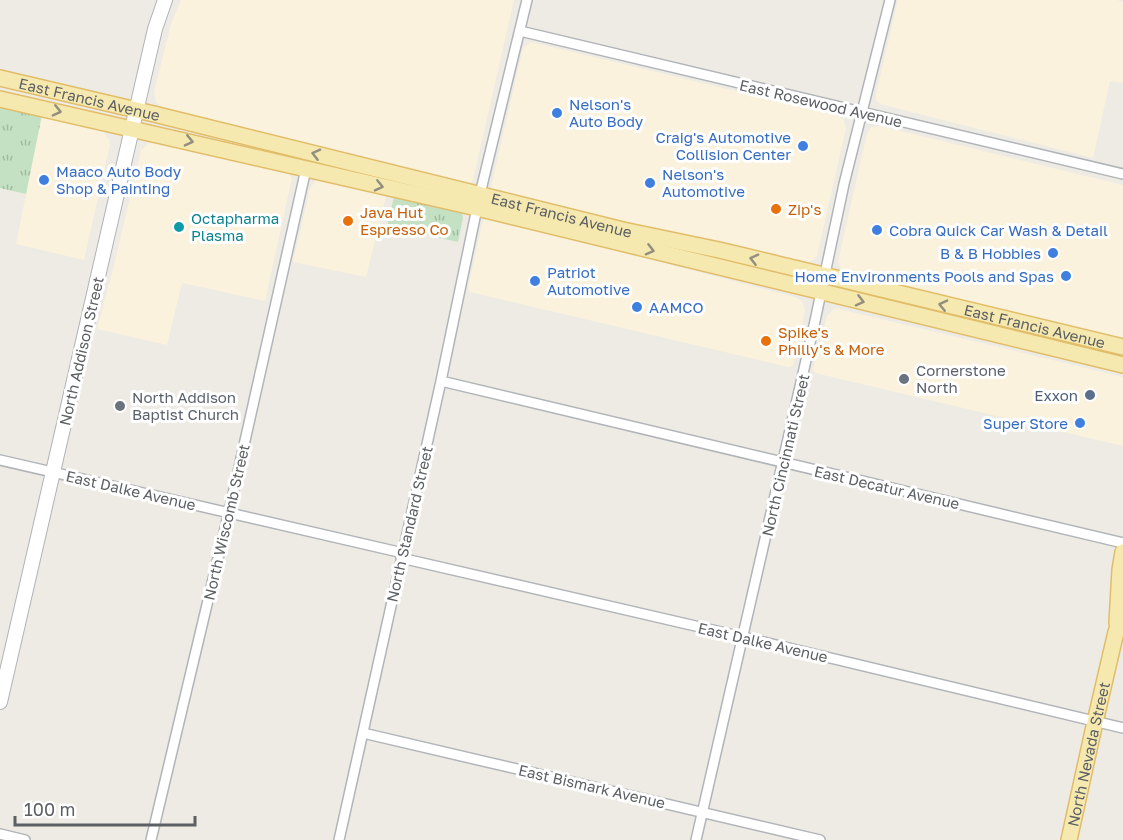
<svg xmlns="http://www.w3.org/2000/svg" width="1123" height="840" font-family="'Golos Text',sans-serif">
  <defs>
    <pattern id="grass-tufts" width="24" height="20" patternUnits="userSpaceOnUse" patternTransform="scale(1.5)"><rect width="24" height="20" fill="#c4e2c3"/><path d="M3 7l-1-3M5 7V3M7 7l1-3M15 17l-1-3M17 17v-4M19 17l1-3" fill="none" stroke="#a2baa2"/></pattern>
  </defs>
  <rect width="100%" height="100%" fill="#edebe4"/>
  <path fill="#faf2dc" d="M181,0H514L473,180L470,184L457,183L231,124L165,109L156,102L154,92L171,24Z
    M898,0H1117L1123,2V83L1110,81L1093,158L880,104L876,100V94Z
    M531,42L836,115L843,119L846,128L817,256L808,263H802L494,192L491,187L523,48Z
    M42,115L101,129L109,140L110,145L84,260L16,244Z
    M880,126L1123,185V340L845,273L841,270L838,261L867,134L871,127Z
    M157,142L287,172L292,178L265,301L182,283L167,345L97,329L114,266L140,155L141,150L149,143Z
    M319,180L385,194L386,197L366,277L293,262L310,189L315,181Z
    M492,218L795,297L802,301L805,310L793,366L788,367L470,292L468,288L483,220Z
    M835,308L1123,377V446L815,373L813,369L827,316Z"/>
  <path fill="url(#grass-tufts)" d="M0,106L42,115L26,194L0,188Z
    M394,197H397L462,213L463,218L458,242L387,226Z"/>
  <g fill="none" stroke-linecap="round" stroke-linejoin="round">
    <g stroke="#b1b4b8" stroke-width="12">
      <path id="street" d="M520,31L1123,174
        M480,194L527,0
        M441,381L1123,543
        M0,460L403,553
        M401,558L743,637L1123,728
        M363,733L820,840
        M0,834L25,840
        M151,840L229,512L306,169
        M339,840L441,381L477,208
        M696,840L815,321L844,184L890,0"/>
    </g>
    <g stroke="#b0b3b7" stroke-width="16">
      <path id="secondary" d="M0,702L155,29L165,0"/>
    </g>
    <g stroke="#e1bd69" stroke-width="18">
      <g id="primary">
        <path id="s1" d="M0,78L158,115L623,230L719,250L1123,347"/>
        <path d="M0,99L477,208L1123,365"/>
        <path d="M1117,623L1120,570L1123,552"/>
        <path id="s2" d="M1069,840L1095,722L1116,632L1123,613"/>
      </g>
    </g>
    <use href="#street" stroke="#fff" stroke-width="9"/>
    <use href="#secondary" stroke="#fff" stroke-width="14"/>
    <use href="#primary" stroke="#f6e9b0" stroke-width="15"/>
  </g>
  <defs><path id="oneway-chevron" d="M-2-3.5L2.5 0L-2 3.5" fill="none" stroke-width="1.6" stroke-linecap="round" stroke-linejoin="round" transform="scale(1.5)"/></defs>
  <g stroke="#928f7e">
    <use href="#oneway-chevron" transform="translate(57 111) rotate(13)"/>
    <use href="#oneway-chevron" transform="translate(189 141) rotate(13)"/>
    <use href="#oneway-chevron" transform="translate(316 154) rotate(-166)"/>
    <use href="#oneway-chevron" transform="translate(379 186) rotate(13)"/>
    <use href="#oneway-chevron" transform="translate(650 250) rotate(14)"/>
    <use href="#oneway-chevron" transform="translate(754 259) rotate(-166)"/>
    <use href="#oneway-chevron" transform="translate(860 301) rotate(14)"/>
    <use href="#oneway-chevron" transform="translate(943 305) rotate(-167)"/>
  </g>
  <g fill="#3f7fe0" stroke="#fff" stroke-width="2">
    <circle cx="557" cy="113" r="6"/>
    <circle cx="803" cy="146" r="6"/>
    <circle cx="44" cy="180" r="6"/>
    <circle cx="650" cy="183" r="6"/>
    <circle cx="877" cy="230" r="6"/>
    <circle cx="1053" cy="253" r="6"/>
    <circle cx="1066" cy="276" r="6"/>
    <circle cx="535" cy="281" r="6"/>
    <circle cx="637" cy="307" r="6"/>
    <circle cx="1080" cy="423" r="6"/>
  </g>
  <g fill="#e8710a" stroke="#fff" stroke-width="2">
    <circle cx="776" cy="209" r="6"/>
    <circle cx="348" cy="221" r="6"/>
    <circle cx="766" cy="341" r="6"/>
  </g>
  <circle fill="#0f9aa8" stroke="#fff" stroke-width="2" cx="179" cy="227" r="6"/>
  <g fill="#6b7280" stroke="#fff" stroke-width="2">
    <circle cx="904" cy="379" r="6"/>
    <circle cx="120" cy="406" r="6"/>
  </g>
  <circle fill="#5c6f8a" stroke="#fff" stroke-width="2" cx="1090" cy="395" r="6"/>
  <g text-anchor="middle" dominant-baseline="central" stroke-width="6" stroke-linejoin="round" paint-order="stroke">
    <g font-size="15" fill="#5c5f63" stroke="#fff">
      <text stroke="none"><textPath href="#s1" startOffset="92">East Francis Avenue</textPath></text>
      <text transform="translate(821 103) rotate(13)">East Rosewood Avenue</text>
      <text stroke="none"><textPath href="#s1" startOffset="578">East Francis Avenue</textPath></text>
      <text stroke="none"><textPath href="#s1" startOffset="1064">East Francis Avenue</textPath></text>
      <text transform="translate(81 351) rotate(-77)">North Addison Street</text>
      <text transform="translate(785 455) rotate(-77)">North Cincinnati Street</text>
      <text transform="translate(887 487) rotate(13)">East Decatur Avenue</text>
      <text transform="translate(131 490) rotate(13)">East Dalke Avenue</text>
      <text transform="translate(226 522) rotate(-77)">North Wiscomb Street</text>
      <text transform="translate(409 524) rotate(-77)">North Standard Street</text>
      <text transform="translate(763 642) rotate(13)">East Dalke Avenue</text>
      <text stroke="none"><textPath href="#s2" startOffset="88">North Nevada Street</textPath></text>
      <text transform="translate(592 786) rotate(13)">East Bismark Avenue</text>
    </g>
    <g font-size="15" fill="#366cbe" stroke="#fff" text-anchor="start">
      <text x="569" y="104">Nelson's<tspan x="569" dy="17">Auto Body</tspan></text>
      <text x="791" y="137" text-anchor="end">Craig's Automotive<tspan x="791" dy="17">Collision Center</tspan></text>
      <text x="56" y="171">Maaco Auto Body<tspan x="56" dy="17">Shop &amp; Painting</tspan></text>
      <text x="662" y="174">Nelson's<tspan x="662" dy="17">Automotive</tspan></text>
      <text x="889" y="230">Cobra Quick Car Wash &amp; Detail</text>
      <text x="1041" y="253" text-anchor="end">B &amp; B Hobbies</text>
      <text x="547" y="272">Patriot<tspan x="547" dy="17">Automotive</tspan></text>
      <text x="1054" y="276" text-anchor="end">Home Environments Pools and Spas</text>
      <text x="649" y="307">AAMCO</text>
      <text x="1068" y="423" text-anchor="end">Super Store</text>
    </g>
    <g font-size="15" fill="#c56008" stroke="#fff" text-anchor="start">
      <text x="788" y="209">Zip's</text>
      <text x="360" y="212">Java Hut<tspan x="360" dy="17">Espresso Co</tspan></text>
      <text x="778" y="332">Spike's<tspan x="778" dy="17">Philly's &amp; More</tspan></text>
    </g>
    <g font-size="15" fill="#0d838f" stroke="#fff" text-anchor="start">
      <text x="191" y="218">Octapharma<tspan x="191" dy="17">Plasma</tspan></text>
    </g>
    <g font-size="15" fill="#5b616d" stroke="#fff" text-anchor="start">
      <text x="916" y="370">Cornerstone<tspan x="916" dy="17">North</tspan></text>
      <text x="132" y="397">North Addison<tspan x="132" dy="17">Baptist Church</tspan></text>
    </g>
    <g font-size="15" fill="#4e5e75" stroke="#fff" text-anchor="end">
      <text x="1078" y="395">Exxon</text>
    </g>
  </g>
  <path d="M15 816v9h180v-9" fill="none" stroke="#5c5f63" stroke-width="3"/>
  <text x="24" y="816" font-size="18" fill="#5c5f63" stroke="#ffffff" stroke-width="4.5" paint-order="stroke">100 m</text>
</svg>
